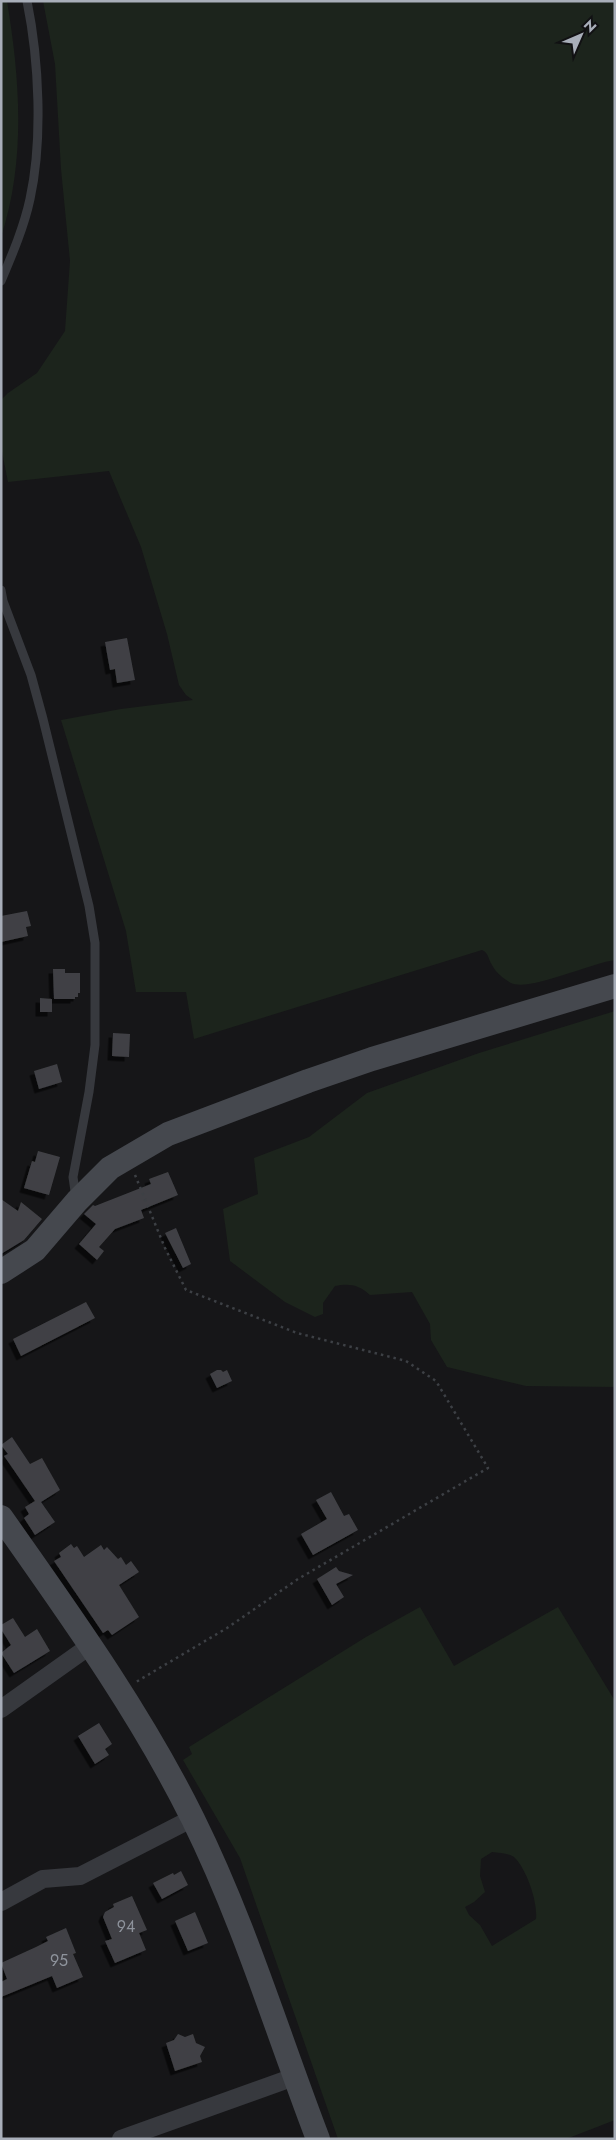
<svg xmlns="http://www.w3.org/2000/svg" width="616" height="2140" font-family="Jost,sans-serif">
  <defs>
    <filter id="shadow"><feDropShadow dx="-4.5" dy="4.5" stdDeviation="0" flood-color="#0009"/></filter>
  </defs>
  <rect width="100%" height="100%" fill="#161618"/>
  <path fill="#1c241c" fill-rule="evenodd" d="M1,1H7C20,79 26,161 1,237Z
    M43,1H615V960C591,963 528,992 511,983C504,979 496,973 492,965C488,959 489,953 482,950L194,1039L186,992H136L126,931L61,720L121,709L193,700L186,695L179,685L167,634L141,547L109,471L8,482L1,447V400L8,393L37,373L65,331L70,261L61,169L55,64Z
    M615,1011V1387L526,1386L447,1367L431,1340L430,1324L412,1292L370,1295C359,1285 350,1283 335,1286L323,1303V1314L315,1317L285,1302L230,1261L223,1209L258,1194L254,1158L309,1137L367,1093L479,1053Z
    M420,1607L454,1666L558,1607L615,1701V2120L566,2139H338L240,1858L183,1760L192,1754L189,1747L366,1637ZM492,1852C499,1853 510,1853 515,1858C527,1870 538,1903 536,1919L492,1946L480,1925L469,1915L465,1907L474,1902L485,1892L480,1876L481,1859Z"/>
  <path fill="#404145" filter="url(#shadow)" d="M127,638L135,680L117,683L115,669L110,670L105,642Z
    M27,911L31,926L26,927L28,936L1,942V916Z
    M53,969H65V973H80V993H78V997H75V999H54Z
    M40,998L52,999V1012H40Z
    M113,1033L130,1034L129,1057L112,1056Z
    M57,1064L62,1082L39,1089L34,1071Z
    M38,1151L60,1157L49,1195L24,1188L32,1161L35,1162Z
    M168,1172L178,1195L141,1210L144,1218L115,1229L99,1247L104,1251L97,1260L79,1244L96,1224L84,1214L93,1205L95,1206L151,1184L149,1179Z
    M1,1199L18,1211L21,1202L42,1219L24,1240L1,1254Z
    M176,1228L191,1264L183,1268L165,1233Z
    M86,1302L95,1318L21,1356L13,1339Z
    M217,1370H221L223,1372L227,1370L232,1381L217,1388L210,1374Z
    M12,1437L30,1464L42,1458L60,1490L41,1502L55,1522L35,1535L24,1518L29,1514L25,1507L35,1501L9,1463L4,1456L8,1454L1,1445Z
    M331,1492L344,1516L349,1514L358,1530L313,1555L301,1534L327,1519L316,1500Z
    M71,1544L74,1548L77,1546L84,1557L101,1545L104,1550L107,1547L118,1559L121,1557L126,1565L131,1561L139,1572L119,1585L139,1617L112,1635L108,1630L103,1633L54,1561L61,1557L59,1553Z
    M336,1567L339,1571L353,1575L336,1584L344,1597L332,1605L317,1579Z
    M13,1618L25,1637L37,1629L50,1651L14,1673L1,1653L11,1645L1,1629V1625Z
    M99,1723L112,1744L105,1749L109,1755L95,1764L78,1736Z
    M181,1871L188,1885L162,1899L153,1883L173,1873L174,1875Z
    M132,1896L147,1930L139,1933L146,1950L115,1963L105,1941L112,1939L103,1917L105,1912L114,1907L113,1904Z
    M195,1912L208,1943L188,1951L175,1921Z
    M66,1928L76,1953L73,1954L83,1977L57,1988L52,1976L1,1997V1982L7,1979L1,1963L36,1947L48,1941L46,1937Z
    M178,2034L185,2037L193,2034L196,2043L205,2047L200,2056L202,2062L175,2071L166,2043L174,2040Z"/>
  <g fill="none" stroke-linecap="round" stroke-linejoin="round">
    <path stroke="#3d4045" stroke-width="2.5" stroke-dasharray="2.5 4" stroke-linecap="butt" d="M135,1175L165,1248L186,1290L297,1333L406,1361L436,1381L488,1468L298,1579L227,1628L136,1682"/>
    <path stroke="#37393e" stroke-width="9" d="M1,281C12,255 24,227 30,199C43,140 39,60 27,1
      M1,590L3,601L31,675L43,719L89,906L95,943V1045L89,1092L73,1177L76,1198"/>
    <path stroke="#37393e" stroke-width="18" d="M1,1709L91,1645
      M1,1902L43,1879L80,1876L193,1818
      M121,2139L294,2077"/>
    <path stroke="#45484e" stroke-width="24" d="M1,1272L35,1250L77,1201L110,1168L168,1134L308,1081L372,1059L615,986
      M1,1517C70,1615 140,1712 193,1819C244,1922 277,2032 318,2139"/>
  </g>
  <g text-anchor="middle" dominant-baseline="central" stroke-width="5" stroke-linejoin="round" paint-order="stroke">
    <g font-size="16" fill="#8e939c">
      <text x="126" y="1926">94</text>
      <text x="59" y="1960">95</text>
    </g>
  </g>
  <rect width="616" height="2140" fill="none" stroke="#a8aeb9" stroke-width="5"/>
  <g transform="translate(581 35) rotate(45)" stroke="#111113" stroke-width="4" paint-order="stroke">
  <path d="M0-4L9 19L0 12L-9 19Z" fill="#a8aeb9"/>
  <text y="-8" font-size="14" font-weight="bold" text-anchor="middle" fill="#a8aeb9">N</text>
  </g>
</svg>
